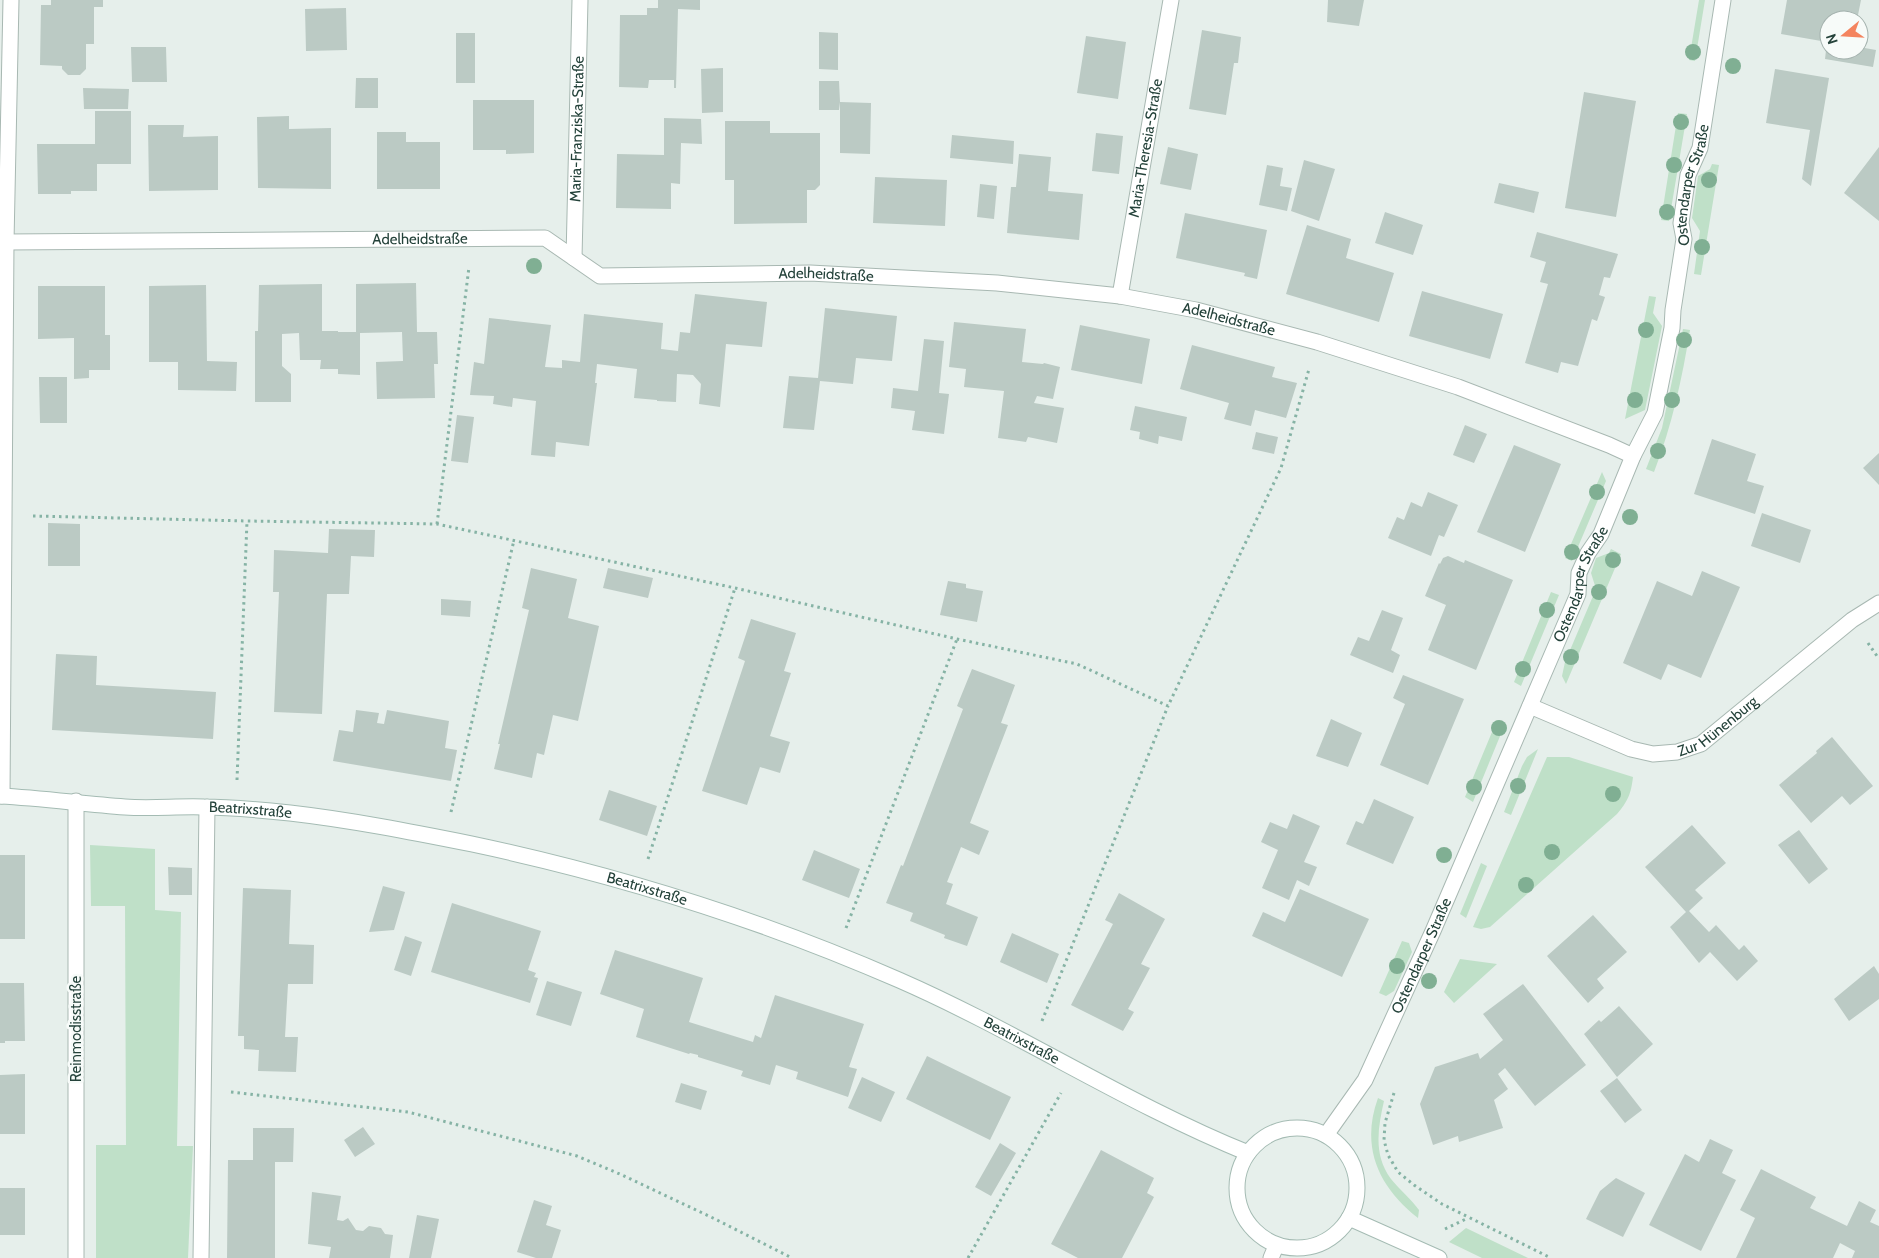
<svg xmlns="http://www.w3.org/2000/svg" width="1879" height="1258" font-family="Cabin,sans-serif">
  <rect width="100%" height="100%" fill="#e6efeb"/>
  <path fill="#bfe0c8" d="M1699,0H1705L1695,61L1689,60Z
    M1678,113L1687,114L1669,221L1661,220Z
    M1712,164L1719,165L1701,275L1694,274L1700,231L1692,218L1698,176L1710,169Z
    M1649,296L1656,297L1653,313L1662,326L1645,410L1625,419Z
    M1683,329L1690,330C1682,379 1672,426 1654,472L1646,469L1662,428Z
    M1602,472L1606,481L1572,561L1565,558Z
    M1611,549L1621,554L1566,684L1562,676L1565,662L1596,589L1591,573L1596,558L1609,553Z
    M1551,592L1559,595L1521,686L1514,682Z
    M1497,720L1505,724L1473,802L1465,797Z
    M1538,749L1511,815L1504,812L1522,766L1527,757Z
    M1547,757H1569L1633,777C1631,794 1628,801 1617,814L1490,927L1481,929L1473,927Z
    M90,845L155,849V910L181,912L177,1146H193L188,1258H96V1145H126L125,906H91Z
    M1481,863L1487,866L1466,918L1460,914Z
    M1402,941L1409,943L1412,952L1394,991L1386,996L1379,993Z
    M1460,959L1497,964L1454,1003L1444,992Z
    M1378,1098L1384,1101C1378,1127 1373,1155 1391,1179C1400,1190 1411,1199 1419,1210L1418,1218C1379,1187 1360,1148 1378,1098Z
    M1466,1228L1528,1258H1482L1449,1242Z"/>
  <path fill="#bbcac4" d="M51,0H103V7H94V44H86V69L80,75H68L62,69V66L40,65L41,5H51Z
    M658,0H700V10L678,9L676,88H674V80H649L648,88L619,87L620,15H647V8H658Z
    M1328,0H1364L1359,26L1327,22Z
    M1787,0H1861L1857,20H1829V50H1859V47L1876,50L1873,67L1825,59L1827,42L1781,34Z
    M346,8L347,50L306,51L305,9Z
    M1202,30L1241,37L1238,63H1234L1226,115L1189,109Z
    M819,32L838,33V70L819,69Z
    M456,33H475V83H456Z
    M1086,36L1126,42L1118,99L1077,93Z
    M131,47H166L167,82H132Z
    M723,68V112L702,113L701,69Z
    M1775,69L1829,78L1811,186L1802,179L1810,130L1766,123Z
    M356,78H378V108H355Z
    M819,81H839L840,102L871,103L870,154L840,153V102L839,110H819Z
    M83,88L129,89L128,109H84Z
    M1584,92L1636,101L1616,217L1565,208Z
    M473,100H534V153L506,154V150H473Z
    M95,111H131V164H97V191H71V194H38L37,144H95Z
    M289,116V129L331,128V189L258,188L257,117Z
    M664,118L701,119L702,144L681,143L680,184L671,183V209L616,208L617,154L664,155Z
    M725,121H770V133H820V185L815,190H807V223L734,224V180H725Z
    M148,125H184L183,137L218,136V190L149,191Z
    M377,132H406V142H440V189H377Z
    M1096,133L1123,136L1119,174L1092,171Z
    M952,135L1014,141L1013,164L950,158Z
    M1168,147L1198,154L1191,190L1160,184Z
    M1879,147V221L1844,193Z
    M1019,154L1051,157L1048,191L1083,194L1079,240L1007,233L1011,187H1016Z
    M1304,160L1335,169L1319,221L1291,211Z
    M1267,165L1283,168L1280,186L1292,188L1287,211L1259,205Z
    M875,177L947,180L945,226L873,223Z
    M1499,183L1539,192L1534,213L1494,203Z
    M980,184L997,186L994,219L977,217Z
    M1385,212L1423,225L1413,255L1375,243Z
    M1185,213L1267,230L1257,279L1244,276L1245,273L1176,258Z
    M1307,225L1351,239L1346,258L1394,273L1379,322L1286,294Z
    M1537,232L1618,254L1610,278L1604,277L1599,295L1605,297L1597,321L1592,319L1578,366L1561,362L1558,373L1525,363L1548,284L1540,282L1546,262L1530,257Z
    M416,283L417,332H437L438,364H434L435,398L377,399L376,362L403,361L402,332L360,333V375L338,374V369H320L321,360H300L299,333L282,334V366L291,374V402H255V331H258L259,285L322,284V331H338V332H356V284Z
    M206,285L207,361L237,362L236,391L178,390V362H149V286Z
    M38,286H105V335H110V370H89V378L74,379V338L38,339Z
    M1422,291L1503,314L1490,359L1409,336Z
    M695,294L767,302L762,347L726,344L720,407L699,404L701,384L693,375L677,374L676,402L657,401V400L634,398L637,369L597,364L595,383H597L589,446L556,442L555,457L531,455L536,401L513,398L512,407L493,404L494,396L470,395L474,362L484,364L489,318L551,325L545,367L562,368V360L580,362L584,314L663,323L661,349L678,351L680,332L690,333Z
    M825,308L897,316L892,361L856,358L853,384L820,381L814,430L783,428L789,376L818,378Z
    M954,322L1026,329L1022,362L1043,364L1044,363L1060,367L1053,399L1037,396L1034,403L1064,408L1057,443L1028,437L1026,442L998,438L1004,391L964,387L966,369L949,367Z
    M1080,325L1150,339L1142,384L1071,370Z
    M924,339L944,341L939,393L949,394L944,434L912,430L915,411L891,408L893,388L918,391Z
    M1192,345L1275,367L1272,377L1297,383L1286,418L1255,410L1251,426L1224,419L1229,403L1180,389Z
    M39,377H67V423H40Z
    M1135,406L1187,417L1182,441L1159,436L1158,444L1139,439L1140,432L1130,430Z
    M457,415L474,417L468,463L451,461Z
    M1465,425L1487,434L1474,463L1453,455Z
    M1256,432L1278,437L1274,454L1252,449Z
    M1712,439L1756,454L1747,481L1764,486L1755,514L1694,494Z
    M1514,445L1561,464L1525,552L1477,532Z
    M1879,453V485L1863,468Z
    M1428,492L1458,505L1444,537L1439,535L1431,556L1388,538L1397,517L1404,520L1411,502L1422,507Z
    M1762,513L1811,530L1800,563L1751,546Z
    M48,523L80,524V566H48Z
    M329,529L375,530L374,557L351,556L349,594H327L322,714L274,712L279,592H273L274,550L328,553Z
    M1448,556L1464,563L1465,560L1513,580L1476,670L1428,650L1446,605L1425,596L1439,563L1440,564L1443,558Z
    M531,568L577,579L568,618L599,626L578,721L553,715L544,755L537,753L532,778L494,769L500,744H498L529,610L522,608Z
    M608,568L653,578L648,598L603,588Z
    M1702,571L1740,587L1701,678L1668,664L1661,680L1623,663L1657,581L1692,596Z
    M948,581L966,584V588L983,591L977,622L940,615Z
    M441,599L471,601L470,617L441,615Z
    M1382,610L1403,618L1391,650L1400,655L1393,673L1350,655L1358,637L1369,641Z
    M751,619L796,633L784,671L791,673L770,736L790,742L780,773L760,767L747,805L702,791L745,661L738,658Z
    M56,654L97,656L96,685L216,692L213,739L52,730Z
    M972,669L1015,685L1001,723L1008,725L970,823L989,831L979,855L961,847L947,882L953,884L946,904L978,917L967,946L944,938L945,935L910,921L913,913L886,903L901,865L903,866L963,709L957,706Z
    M1403,675L1464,699L1428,785L1380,765L1405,704L1393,698Z
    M356,710L379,713L377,723L384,724L387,710L449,721L445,748L457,750L451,781L333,761L339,730L353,732Z
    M1331,719L1362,733L1348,767L1316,756Z
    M1832,737L1873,786L1850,805L1842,796L1811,823L1779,785L1817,753L1816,751Z
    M609,790L657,806L647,836L599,820Z
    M1374,799L1414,817L1393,864L1346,844L1356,821L1363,824Z
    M1293,814L1320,826L1304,862L1317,867L1309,886L1297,880L1289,900L1262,888L1278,850L1261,842L1270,822L1287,829Z
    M1692,825L1726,863L1695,890L1703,898L1689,911L1709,932L1716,925L1739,950L1744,945L1758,961L1737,981L1710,952L1699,963L1670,927L1686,912L1645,867Z
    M1799,830L1828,869L1809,884L1778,845Z
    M814,850L860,869L849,898L802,880Z
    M0,855H25V939H0Z
    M168,867L192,868V895H169Z
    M383,886L405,892L394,930L369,932Z
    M243,888L291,890L289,944L314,945L313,984H288L285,1037H298L296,1072L258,1071L259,1050L244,1049V1036H238Z
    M1300,889L1369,919L1342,977L1252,936L1263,912L1285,922Z
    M1119,893L1165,919L1141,964L1150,968L1128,1009L1134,1012L1123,1031L1071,1005L1113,924L1105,920Z
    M452,903L541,931L528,970L536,973L534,977L538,978L530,1003L431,972Z
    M1593,915L1627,952L1597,979L1604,988L1588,1003L1547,956Z
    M1012,933L1059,954L1047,983L1000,962Z
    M405,936L422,942L411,976L394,970Z
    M615,950L703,978L689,1022L753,1042L755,1035L761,1038L775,995L864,1024L849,1067L857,1069L848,1097L796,1079L798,1072L776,1065L770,1085L741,1076L743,1071L698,1057V1055L690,1053L689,1054L636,1037L644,1009L600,994Z
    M1874,966L1879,974V999L1849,1021L1834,999Z
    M547,981L582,992L571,1026L536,1015Z
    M0,983H24L25,1041H5V1043H0Z
    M1523,984L1586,1065L1535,1106L1505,1068L1498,1074L1508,1089L1494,1100L1503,1128L1459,1142L1458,1136L1433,1145L1420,1104L1435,1067L1478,1053L1480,1059L1503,1040L1483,1014Z
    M1619,1006L1653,1044L1617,1077L1584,1034L1599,1020L1601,1022Z
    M927,1056L1011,1097L990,1140L906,1099Z
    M25,1074V1134H0V1075Z
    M862,1077L895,1092L881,1122L848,1108Z
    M1617,1078L1642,1110L1625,1123L1600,1091Z
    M681,1083L707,1091L701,1110L675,1102Z
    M363,1127L375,1144L355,1157L344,1140Z
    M253,1128H294L293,1162H275V1258H227L228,1160H253Z
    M1710,1139L1733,1150L1722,1173L1736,1180L1701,1251L1649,1225L1685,1154L1699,1162Z
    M1000,1143L1016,1153L991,1196L975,1187Z
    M1101,1150L1154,1178L1147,1193L1154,1197L1122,1258H1078L1051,1244Z
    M1761,1169L1816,1197L1810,1208L1847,1226L1859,1201L1876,1210L1870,1222L1879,1226V1258H1852L1855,1251L1840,1243L1833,1258H1736L1755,1218L1740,1210Z
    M1616,1178L1645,1193L1623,1237L1586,1219L1600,1191Z
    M0,1188H25V1235H0Z
    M312,1192L341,1196L337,1220L343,1221L348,1218L356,1230L363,1231L369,1226L381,1228L385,1234L393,1235L390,1258H329L331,1247L308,1244Z
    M534,1200L552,1206L546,1225L561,1230L552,1258H536L517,1252Z
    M417,1215L439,1219L431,1258H409Z"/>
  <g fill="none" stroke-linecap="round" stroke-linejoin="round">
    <g stroke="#a8b8b2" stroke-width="17">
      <g id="street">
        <path id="s1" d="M6,242L545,238L600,276L810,273L997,283L1120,296L1196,310L1317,342L1458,387L1609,445L1633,456"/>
        <path id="s2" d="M574,258L580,0"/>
        <path id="s3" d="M1120,296L1171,0"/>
        <path id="s4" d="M1530,706L1631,749L1653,754L1677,752L1701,744L1852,620L1879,603"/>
        <path d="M2,796L6,242L11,0"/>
        <path d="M76,801V1258"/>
        <path id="s5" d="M1326,1135L1365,1080L1433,931L1578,594L1579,573L1588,553L1601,534L1633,456L1655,413L1672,328L1673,310L1684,239L1681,223L1688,175L1700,148L1723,0"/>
        <path d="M201,1258L207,807"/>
        <path d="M1271,1258L1276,1246"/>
      </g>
    </g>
    <g stroke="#a4bbb3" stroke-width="17">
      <g id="secondary">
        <path id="s6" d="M0,796C42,798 83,804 125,807C151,809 178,806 204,807C232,807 261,810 290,813C351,820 412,832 472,844C618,875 762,920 899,980C1018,1032 1127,1104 1248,1153"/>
        <circle cx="1297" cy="1188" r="60"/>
        <path d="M1349,1218L1439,1258"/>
      </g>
    </g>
    <path stroke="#86b3a5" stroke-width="3" stroke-dasharray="2.5 4" stroke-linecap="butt" d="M33,516L247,521
      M437,524L469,267
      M1868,643L1879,659
      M237,780L247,521L437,524L735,588L957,639L1077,664L1168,706L1281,468L1309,369
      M451,812L514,540
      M648,859L735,588
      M846,928L957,639
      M1042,1021L1168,706
      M231,1092L408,1112L577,1156L622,1175L713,1218L792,1258
      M1394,1093L1385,1123L1384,1140L1388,1155L1398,1172L1414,1185L1442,1204L1551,1258
      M1445,1229L1468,1218
      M968,1258L1061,1093"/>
    <use href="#street" stroke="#fff" stroke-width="15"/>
    <use href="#secondary" stroke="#fff" stroke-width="15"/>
  </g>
  <g fill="#80af93">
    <circle cx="1693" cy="52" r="8"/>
    <circle cx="1733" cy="66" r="8"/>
    <circle cx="1681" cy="122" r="8"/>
    <circle cx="1674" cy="165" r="8"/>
    <circle cx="1709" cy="180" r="8"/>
    <circle cx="1667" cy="212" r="8"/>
    <circle cx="1702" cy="247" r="8"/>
    <circle cx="534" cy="266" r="8"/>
    <circle cx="1646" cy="330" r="8"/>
    <circle cx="1684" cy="340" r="8"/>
    <circle cx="1635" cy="400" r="8"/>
    <circle cx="1672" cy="400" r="8"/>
    <circle cx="1658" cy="451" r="8"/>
    <circle cx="1597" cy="492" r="8"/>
    <circle cx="1630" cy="517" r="8"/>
    <circle cx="1572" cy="552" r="8"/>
    <circle cx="1613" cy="560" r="8"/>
    <circle cx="1599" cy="592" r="8"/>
    <circle cx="1547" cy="610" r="8"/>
    <circle cx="1571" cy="657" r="8"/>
    <circle cx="1523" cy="669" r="8"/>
    <circle cx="1499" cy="728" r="8"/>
    <circle cx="1518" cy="786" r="8"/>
    <circle cx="1474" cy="787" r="8"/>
    <circle cx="1613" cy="794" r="8"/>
    <circle cx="1552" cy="852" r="8"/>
    <circle cx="1444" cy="855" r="8"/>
    <circle cx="1526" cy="885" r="8"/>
    <circle cx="1397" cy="966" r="8"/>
    <circle cx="1429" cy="981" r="8"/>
  </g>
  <g text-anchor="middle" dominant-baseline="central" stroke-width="5" stroke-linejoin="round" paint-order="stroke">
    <g font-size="15" fill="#24423a" stroke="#f7fbf9">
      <text stroke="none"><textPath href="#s2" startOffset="129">Maria-Franziska-Straße</textPath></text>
      <text stroke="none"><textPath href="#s3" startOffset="150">Maria-Theresia-Straße</textPath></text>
      <text stroke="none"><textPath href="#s5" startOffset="1029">Ostendarper Straße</textPath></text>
      <text stroke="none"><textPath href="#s1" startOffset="414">Adelheidstraße</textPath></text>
      <text stroke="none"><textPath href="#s1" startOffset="832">Adelheidstraße</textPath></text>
      <text stroke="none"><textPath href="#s1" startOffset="1238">Adelheidstraße</textPath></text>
      <text stroke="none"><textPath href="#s5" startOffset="609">Ostendarper Straße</textPath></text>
      <text stroke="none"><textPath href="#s4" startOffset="205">Zur Hünenburg</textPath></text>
      <text stroke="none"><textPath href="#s6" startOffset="251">Beatrixstraße</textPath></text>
      <text stroke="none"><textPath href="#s6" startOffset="656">Beatrixstraße</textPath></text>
      <text stroke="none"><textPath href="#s5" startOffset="204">Ostendarper Straße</textPath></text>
      <text transform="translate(76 1029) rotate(-90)">Reinmodisstraße</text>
      <text stroke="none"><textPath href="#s6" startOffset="1061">Beatrixstraße</textPath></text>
    </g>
  </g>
  <g transform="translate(1844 35) rotate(252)"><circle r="24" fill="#f7fbf9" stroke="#a3b1ad"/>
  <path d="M0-4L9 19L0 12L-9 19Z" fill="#f4845f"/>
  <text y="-8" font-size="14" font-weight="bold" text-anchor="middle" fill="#24423a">N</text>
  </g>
</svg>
